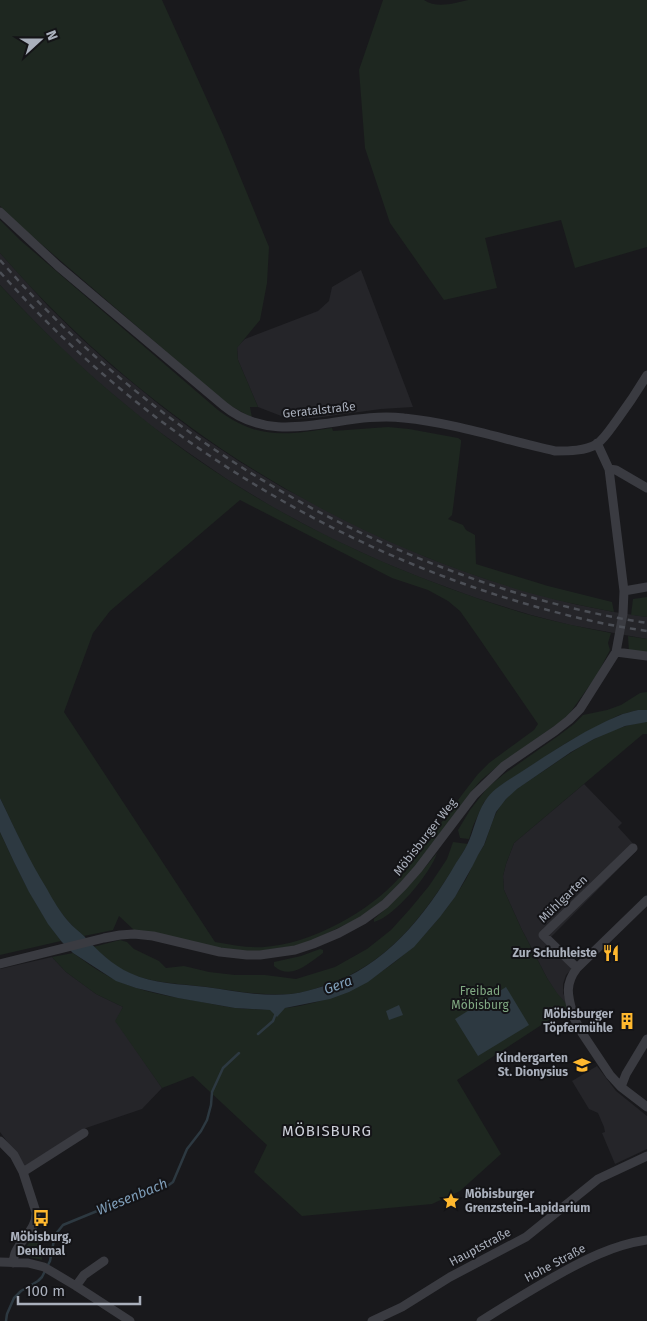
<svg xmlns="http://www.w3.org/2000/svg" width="647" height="1321" font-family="'Fira Sans',sans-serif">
  <rect width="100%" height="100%" fill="#19191c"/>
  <path fill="#252529" d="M0,253L48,306L82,339L112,366L161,406L198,434L240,462L285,489L426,557L483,578L537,594L574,604L614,612L647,617V639L570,625L531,615L476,598L419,577L380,561L328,537L274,508L228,480L186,451L147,423L98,382L68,355L33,320L0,285Z
    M361,270L413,407L381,409L315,418L289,419L258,407L238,360L237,347L245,339L318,311L329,301L332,287Z
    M584,784L622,823L618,827L638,849L551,937L577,963L566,975L563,984V993L569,1007L557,994L547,978L521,928L504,890L503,876L506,864L514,843Z
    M52,957L66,972L96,994L123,1007L116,1021L162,1088L142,1109L83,1129L25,1166L0,1132V969Z
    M597,1066L616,1091L647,1116V1149L615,1164L602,1133L605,1132L604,1127L598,1113L589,1109L572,1081Z"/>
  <path fill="#1e2720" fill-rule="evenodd" d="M0,0H162L223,135L269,247L267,283L260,320L237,348L238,360L258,407H250L252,418L226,403L26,231L0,206Z
    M383,0H424C437,9 455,3 468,0H647V247L575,268L561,220L485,238L497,288L444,300L390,223L365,148L359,70Z
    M0,220L20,240L218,410C258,440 285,435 332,428L333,431L388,427L409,429L458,438L461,440V443L453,508L452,515L448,519L463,525L466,530L475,535L476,564L548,586L612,602L614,612C589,607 563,602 537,595C328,536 143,417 0,253Z
    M0,285C46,335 94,380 147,422C260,512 392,574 530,615C556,622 584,628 611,633L608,643L610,650L597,675L567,717L498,766L481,780L471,792L415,867L401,883L383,901L361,917L311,941L294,946L260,951H247L220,948L134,930L119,916L113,930L84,936C78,931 72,926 67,920C38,884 20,839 0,798ZM240,500L392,578L428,590L448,601L460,611L479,638L538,724L534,730L489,763L478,774C458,799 440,825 421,850C414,859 407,869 400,877C369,912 311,944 264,947C248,948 232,945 215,942L64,712L93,633L110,611Z
    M647,597V617L631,615L633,599Z
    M628,636L647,639V654L629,652Z
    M647,692V710H638L619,715L594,728L566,743L502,785L484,802L473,826L469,839L460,838L458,830L470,810L488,787L504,774L558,736L574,724L583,715L607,710L621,705L640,693Z
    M647,722V734H643L514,843L506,864L503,876L504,890L521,928L547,978L557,993L569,1007L457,1080L501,1154L460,1191L432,1204L302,1216L254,1172L267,1145L193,1076L162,1088L115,1021L123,1007L96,994L66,972L52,957L73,953C87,963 102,974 118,981C149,995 184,998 217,1005C324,1026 412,970 466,879C470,872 473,863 477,856C480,851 483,848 485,843C491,827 494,811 506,799C516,788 530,780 542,772C575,750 607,726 647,722Z
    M0,832C18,871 36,908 61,941L0,955Z
    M453,842L468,844C432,904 394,964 323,986C312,990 301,993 290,994C263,996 234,991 207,987C177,983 143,984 116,966C108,960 101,953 93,947L120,940L127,942L134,949L159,961L166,968L184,966L209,972L235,975H265L296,979L335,967L367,949L391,930L410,909L429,886L447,859Z
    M437,853C431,873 394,917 374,922V919C398,899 417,877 437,853Z
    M320,949L323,950V953C309,963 291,981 274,966V962L301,956Z
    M39,1232L41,1235L42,1260L25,1256L24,1250L36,1233Z"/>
  <path fill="#2d3941" d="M638,710H647V722L625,726L594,739L571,752L517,789L506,799L496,812L484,845L478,855L472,867L455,897L440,917L414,947L368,982L349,992L330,999L285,1008L277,1017L270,1010L235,1008L178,998L136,988L116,981L73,953L61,941L48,924L29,892L14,862L0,832V798C15,829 29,860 47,889C53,900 60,912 68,921C73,927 79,931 84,936C97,950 112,965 130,973C154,984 180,984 206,987C234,991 263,997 291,994C302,993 313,989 324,986C385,967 425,916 456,863C460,857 464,851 467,845C474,831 476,815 485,801C493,788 509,780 521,772C552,752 584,730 618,716C624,713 631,712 638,710Z
    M506,987L529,1025L478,1056L455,1019Z
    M399,1005L403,1015L389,1020L386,1011Z"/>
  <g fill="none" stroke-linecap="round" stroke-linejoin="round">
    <path stroke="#2d3941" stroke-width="2.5" d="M258,1034L273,1021L276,1013
      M6,1321L7,1314L14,1298L21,1291L38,1281L42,1277L50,1261L55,1235L63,1225L124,1200L166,1187L173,1182L187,1149L201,1131L207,1120L211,1105L212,1092L223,1068L239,1053"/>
    <path stroke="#3a3b41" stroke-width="9" d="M0,212L58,266L224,406C278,450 342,410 404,418C455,423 505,440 555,451C569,451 585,451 597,444C605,438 611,428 617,420C628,405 638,390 647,375
      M609,469L616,470L647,488
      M624,591L647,587
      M616,652L647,656
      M0,964L104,938L120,935L134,934L153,936L220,952L247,955H260L295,950L313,944L339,933L363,920L385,904L403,886L418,869L474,795L504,766L555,731L569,720L580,709L616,652L623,614L624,591L609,469L597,443
      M577,968L543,935L633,848
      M571,1015L574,1018L582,1033L610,1075L621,1087L647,1107
      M574,1018C569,999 563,986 577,968L647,900
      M621,1087L626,1074L647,1039
      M0,1141L14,1155L23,1172L36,1212C37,1228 23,1237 16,1251C14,1254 14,1259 13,1263
      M23,1172L84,1133
      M0,1262L28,1263L44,1267L76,1286L130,1321
      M76,1286L84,1275L104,1261
      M372,1321L402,1307L450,1277L526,1237L598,1179L647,1156
      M481,1321C505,1306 529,1291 554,1277C584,1260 613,1245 647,1240"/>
    <path stroke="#4c4f56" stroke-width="2.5" stroke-dasharray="6 5" stroke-linecap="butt" d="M0,260C124,402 282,510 460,574C520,596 583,613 647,623
      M0,272C133,423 308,535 500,596C548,611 597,624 647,631"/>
  </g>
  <defs>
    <g id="restaurant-bare" transform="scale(1.35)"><path d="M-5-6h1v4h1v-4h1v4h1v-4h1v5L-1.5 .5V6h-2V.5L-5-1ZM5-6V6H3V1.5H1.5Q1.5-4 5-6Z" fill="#ffb82e" stroke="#141417" stroke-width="2.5" paint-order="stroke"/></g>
    <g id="building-bare" transform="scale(1.35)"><path d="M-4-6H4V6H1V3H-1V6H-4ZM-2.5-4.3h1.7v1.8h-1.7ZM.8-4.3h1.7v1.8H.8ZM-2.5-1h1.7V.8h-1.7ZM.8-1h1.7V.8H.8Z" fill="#ffb82e" stroke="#141417" stroke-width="2.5" paint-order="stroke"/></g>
    <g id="school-bare" transform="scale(1.35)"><path d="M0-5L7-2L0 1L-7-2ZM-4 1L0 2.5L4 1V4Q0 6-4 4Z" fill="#ffb82e" stroke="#141417" stroke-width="2.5" paint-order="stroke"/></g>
    <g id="sight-bare" transform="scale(1.35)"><path d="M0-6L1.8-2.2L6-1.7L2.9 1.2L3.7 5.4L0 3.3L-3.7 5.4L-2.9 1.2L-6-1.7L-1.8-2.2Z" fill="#ffb82e" stroke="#141417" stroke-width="2.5" paint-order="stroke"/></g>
    <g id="bus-bare" transform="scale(1.35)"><path d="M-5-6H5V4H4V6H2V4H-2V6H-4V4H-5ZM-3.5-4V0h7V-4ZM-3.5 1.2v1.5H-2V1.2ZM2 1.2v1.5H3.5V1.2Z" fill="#ffb82e" stroke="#141417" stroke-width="2.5" paint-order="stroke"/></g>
  </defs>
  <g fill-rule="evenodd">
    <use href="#restaurant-bare" x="611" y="953"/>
    <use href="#building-bare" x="627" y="1021"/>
    <use href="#school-bare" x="582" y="1065"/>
    <use href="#sight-bare" x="451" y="1201"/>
    <use href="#bus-bare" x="41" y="1218"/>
  </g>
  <g text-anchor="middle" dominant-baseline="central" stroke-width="4" stroke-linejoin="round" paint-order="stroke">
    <g font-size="12" fill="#aab0bc" stroke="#141417">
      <text transform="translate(319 410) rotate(-6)">Geratalstraße</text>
      <text transform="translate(425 837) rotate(-52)">Möbisburger Weg</text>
      <text transform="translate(563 899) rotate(-44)">Mühlgarten</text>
      <text transform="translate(480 1247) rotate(-28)">Hauptstraße</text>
      <text transform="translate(555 1263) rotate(-28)">Hohe Straße</text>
    </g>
    <g font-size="12" font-weight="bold" fill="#aab0bc" stroke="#141417" text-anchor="end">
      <text x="597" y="953">Zur Schuhleiste</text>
      <text x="613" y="1014">Möbisburger<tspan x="613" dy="14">Töpfermühle</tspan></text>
      <text x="568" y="1058">Kindergarten<tspan x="568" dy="14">St. Dionysius</tspan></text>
      <text x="465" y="1194" text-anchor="start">Möbisburger<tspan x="465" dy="14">Grenzstein-Lapidarium</tspan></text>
      <text x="41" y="1237" text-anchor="middle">Möbisburg,<tspan x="41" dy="14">Denkmal</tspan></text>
    </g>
    <g font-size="12" fill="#80a982" stroke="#141417">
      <text x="480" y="991">Freibad<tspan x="480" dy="14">Möbisburg</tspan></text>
    </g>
    <g font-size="14" font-style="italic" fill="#7f9eb9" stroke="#141417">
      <text transform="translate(338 985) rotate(-20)">Gera</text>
      <text transform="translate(132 1197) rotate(-22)">Wiesenbach</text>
    </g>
    <g font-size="15" letter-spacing="1" fill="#cccfd8" stroke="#141417">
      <text x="327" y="1131">MÖBISBURG</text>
    </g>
  </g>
  <g transform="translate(40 40) rotate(69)" stroke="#141417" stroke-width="4" paint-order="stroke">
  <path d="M0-4L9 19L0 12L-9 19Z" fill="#aab0bc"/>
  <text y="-8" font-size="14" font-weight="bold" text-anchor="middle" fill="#aab0bc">N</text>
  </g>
  <path d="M18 1296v8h122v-8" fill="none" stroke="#aab0bc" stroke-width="2.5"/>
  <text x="25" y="1296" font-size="15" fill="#aab0bc" stroke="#141417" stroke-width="4" paint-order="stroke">100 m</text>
</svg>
